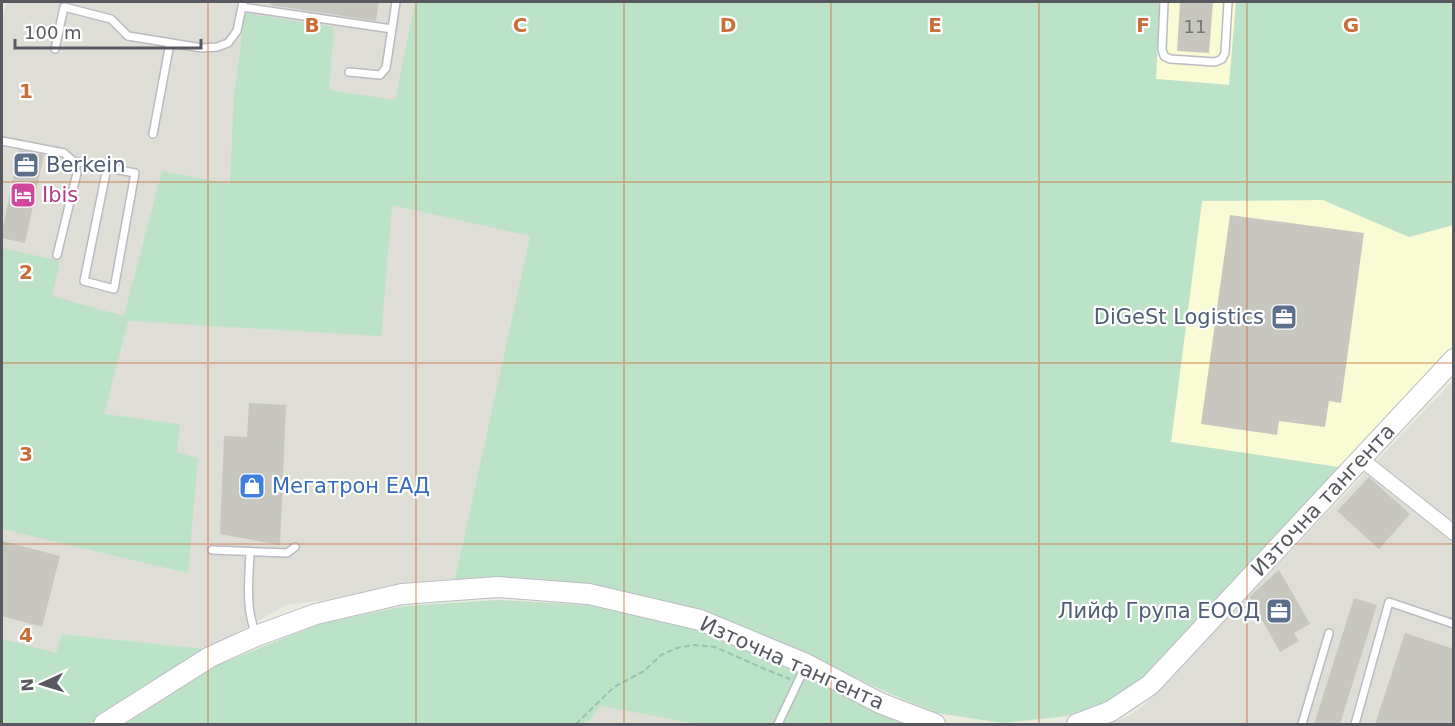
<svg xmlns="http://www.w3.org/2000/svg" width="1455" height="726" font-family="'DejaVu Sans',sans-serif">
  <rect width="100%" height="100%" fill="#eaebdf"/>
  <path fill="#f9fbd4" d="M1160,2H1236L1229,85L1156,79Z
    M1323,200L1409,237L1453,225V349L1345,468L1171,442L1202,201Z"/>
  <path fill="#deded7" d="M6,2H415L396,100L530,236L454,583L286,605L207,649L63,634L56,654L2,639V23Z
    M1453,381V724H1109L1130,715L1144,705Z
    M601,706L693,723L697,724H586Z"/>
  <path fill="#bce2c7" d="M415,2H1160L1156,79L1229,85L1236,2H1453V225L1409,237L1323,200L1202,201L1171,442L1345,468L1145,678L1107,702L1067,716L1003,723L937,713L886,692L809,656L702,612L454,583L530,236L392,205L381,336L128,321L104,414L180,424L177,452L198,458L188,573L2,529V248L60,261L52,296L124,316L162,171L230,184L234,96L245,13L334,27L329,90L395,100Z
    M498,600L588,605L697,630L824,684L869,705L904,724H697L601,706L586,724H125L215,666L319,624L405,606Z
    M62,634L207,649L101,715L90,724H2V639L56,653Z"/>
  <path fill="#c8c7bf" d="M271,2H379L376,21L270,5Z
    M1180,2H1213L1209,53L1177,51Z
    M19,150L44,155L25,243L2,238V232Z
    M1230,215L1364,233L1341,403L1329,401L1325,427L1279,421L1277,435L1201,424Z
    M249,403L286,405L280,545L220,534L224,436L247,437Z
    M1369,477L1410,514L1379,549L1337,511Z
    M2,541L60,556L42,627L2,616Z
    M1279,570L1310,624L1294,633L1299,641L1280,652L1249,597Z
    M1354,598L1377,605L1340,724H1314Z
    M1405,633L1454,649V724H1375Z"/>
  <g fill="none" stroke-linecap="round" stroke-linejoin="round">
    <g stroke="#babac1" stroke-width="10">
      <path id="lane" d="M1164,2L1162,49L1164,56L1170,59L1215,62L1222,59L1225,53L1228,2
        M242,7L392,29
        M55,49L64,7L111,19L128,36L202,48L217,47L228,43L237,31L243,2
        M349,72L380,75L386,68L396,2
        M153,134L170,43
        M2,141L64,153L73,161L77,173L57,255
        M73,161L135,173L114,289L84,281L107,168
        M212,550L287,553L295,547
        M250,552C249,579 245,609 256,634
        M778,724L805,667
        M1302,724L1329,633
        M1355,724L1389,602L1454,624"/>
    </g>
    <g stroke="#babac1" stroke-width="16">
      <path id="street" d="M1361,459L1454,533"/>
    </g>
    <g stroke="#bcbdc5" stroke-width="22">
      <path id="secondary" d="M104,724L210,657L256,636L316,614L402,594L498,587L589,594L700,620L806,664L880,703L935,724
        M1077,724L1111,711L1150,685L1454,359"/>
    </g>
    <path stroke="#96c2af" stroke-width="2" stroke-dasharray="6 3" stroke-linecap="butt" d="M576,724L614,687L644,671L661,655L677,648L693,645L715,647L767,670L790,679"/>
    <use href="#lane" stroke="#fff" stroke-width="7"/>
    <use href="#street" stroke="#fff" stroke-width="14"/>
    <use href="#secondary" stroke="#fff" stroke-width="20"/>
  </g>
  <path fill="none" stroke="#cb6d38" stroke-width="1.5" stroke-opacity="0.55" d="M208,2V724M416,2V724M624,2V724M831,2V724M1039,2V724M1247,2V724M2,182H1454M2,363H1454M2,544H1454"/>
  <defs>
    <g id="office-square" transform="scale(1.35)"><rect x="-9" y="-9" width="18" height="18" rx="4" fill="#5c6f8a" stroke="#fff"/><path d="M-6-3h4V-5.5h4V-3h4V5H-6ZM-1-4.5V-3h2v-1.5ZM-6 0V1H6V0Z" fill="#fff"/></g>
    <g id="hotel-square" transform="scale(1.35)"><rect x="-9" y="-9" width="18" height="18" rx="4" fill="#d1479c" stroke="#fff"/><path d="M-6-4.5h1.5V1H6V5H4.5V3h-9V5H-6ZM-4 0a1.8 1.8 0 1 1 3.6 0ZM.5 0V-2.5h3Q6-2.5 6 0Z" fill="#fff"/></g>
    <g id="shop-square" transform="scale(1.35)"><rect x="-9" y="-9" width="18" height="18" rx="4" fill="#3f7fe0" stroke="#fff"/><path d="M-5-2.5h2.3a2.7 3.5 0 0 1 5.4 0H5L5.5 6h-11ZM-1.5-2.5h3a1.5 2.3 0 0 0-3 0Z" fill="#fff"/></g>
  </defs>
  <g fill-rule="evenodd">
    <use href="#office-square" x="26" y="165"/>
    <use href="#hotel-square" x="23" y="195"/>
    <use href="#office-square" x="1284" y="317"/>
    <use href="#shop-square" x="252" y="486"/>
    <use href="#office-square" x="1279" y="611"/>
  </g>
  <g text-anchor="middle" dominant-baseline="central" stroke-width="4.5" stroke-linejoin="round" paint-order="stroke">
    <g font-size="18" fill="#747478">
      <text x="1195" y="26">11</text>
    </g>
    <g font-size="21" fill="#4e5e75" stroke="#fff" text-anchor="end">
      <text x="46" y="165" text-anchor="start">Berkein</text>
      <text x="1264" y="317">DiGeSt Logistics</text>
      <text x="1260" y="611">Лийф Група ЕООД</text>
    </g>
    <g font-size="21" fill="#b23c85" stroke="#fff" text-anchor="start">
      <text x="42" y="195">Ibis</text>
    </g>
    <g font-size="21" fill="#366cbe" stroke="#fff" text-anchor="start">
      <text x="272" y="486">Мегатрон ЕАД</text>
    </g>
    <g font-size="21" fill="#585960" stroke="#fff">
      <text transform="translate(1323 500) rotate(-47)">Източна тангента</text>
      <text transform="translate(792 663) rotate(24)">Източна тангента</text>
    </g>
  </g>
  <g font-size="20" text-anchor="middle" font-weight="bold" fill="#cb6d38" stroke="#fff" stroke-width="4.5" stroke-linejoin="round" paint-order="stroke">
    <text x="312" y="32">B</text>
    <text x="520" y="32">C</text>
    <text x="728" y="32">D</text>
    <text x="935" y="32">E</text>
    <text x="1143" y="32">F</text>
    <text x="1351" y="32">G</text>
    <text x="26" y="98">1</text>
    <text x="26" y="279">2</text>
    <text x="26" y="461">3</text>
    <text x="26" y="642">4</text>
  </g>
  <rect width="1455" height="726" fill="none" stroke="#585960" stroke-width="6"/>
  <g transform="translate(42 684) rotate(266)" stroke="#ffffff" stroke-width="4.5" paint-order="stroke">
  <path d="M0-4.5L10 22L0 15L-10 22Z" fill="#585960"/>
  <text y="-9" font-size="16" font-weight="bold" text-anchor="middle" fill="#585960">N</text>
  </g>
  <path d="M15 39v9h186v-9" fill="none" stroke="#585960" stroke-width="3"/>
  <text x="24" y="39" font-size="18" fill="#585960" stroke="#ffffff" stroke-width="4.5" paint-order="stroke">100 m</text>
</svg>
